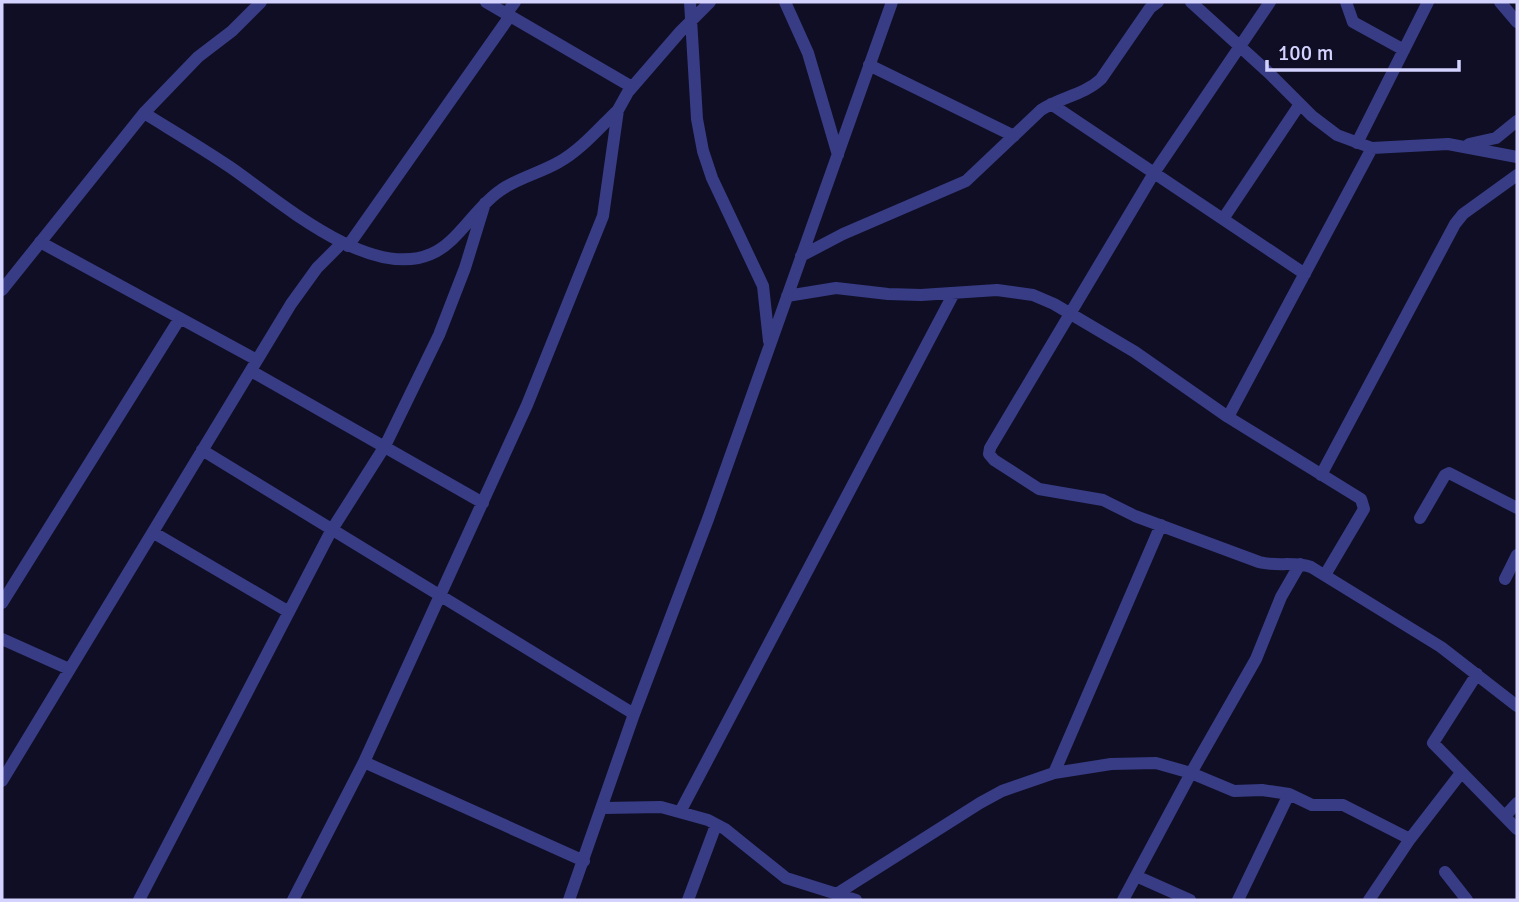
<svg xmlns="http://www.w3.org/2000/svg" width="1519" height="902" font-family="Signika,sans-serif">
  <rect width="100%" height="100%" fill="#100e25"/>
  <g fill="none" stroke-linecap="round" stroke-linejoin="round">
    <path stroke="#383c85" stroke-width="12" d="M486,2L632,87
      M690,2L697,119L703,151L712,178L763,286L769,341
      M785,2L808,53L838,155
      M1191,2L1269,73L1312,116L1337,135L1372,148L1448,144L1517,157
      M1270,2L1154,173L990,448L989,454L994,460L1039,489L1103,500L1135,516L1259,562C1276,567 1294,561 1311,567L1441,647L1517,706
      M1346,2L1353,22L1404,50
      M1500,2L1517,22
      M506,14L515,2
      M869,65L1014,136
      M1051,104L1305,274
      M144,113C173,131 202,148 230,167C278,200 369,281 431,254C458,243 476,206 501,190C518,178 540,173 559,162C581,150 600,127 618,110
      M1357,143L1428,2
      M1469,144L1496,138L1517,121
      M1223,219L1300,104
      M40,242L257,360
      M348,246L510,16
      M801,256L843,234L966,181L1041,110C1061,97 1084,95 1101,79L1150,8L1158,2
      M2,290L144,113L198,57L232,31L261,2
      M787,296L836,288L888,294L921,295L997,290L1033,295L1054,304L1135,352L1228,417L1361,499L1364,509L1325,575
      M251,371L483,503
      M1228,417L1372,148
      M202,450L634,714
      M1321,475L1455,224L1463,214L1517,175
      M1420,518L1445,475L1449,473L1517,508
      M154,533L289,612
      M1505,579L1517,555
      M2,603L180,318
      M2,639L69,669
      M1477,674L1433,743L1517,829
      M364,762L584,861
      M1054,773L1161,525
      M2,781L291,304L317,268L342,243
      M603,808L661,807L708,820L725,829L786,878L856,900
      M680,812L954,293
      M1505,816L1517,803
      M1445,872L1467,900
      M1136,876L1190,900
      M838,893L980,803L1002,791L1054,773L1111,764L1156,763L1191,773L1234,791L1262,790L1289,794L1312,805H1343L1410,839
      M139,900L331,531L385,446L439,335L465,268L485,203
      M293,900L364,762L527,405L603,216L618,110L628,92L680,32L710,2
      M569,900L634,714L708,519L892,2
      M688,900L716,825
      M1123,900L1191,773L1256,659L1281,597L1300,564
      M1238,900L1289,794
      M1369,900L1410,839L1461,773"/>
  </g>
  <rect width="1519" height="902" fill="none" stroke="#d4d2ff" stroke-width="7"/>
  <path d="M1267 60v10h192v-10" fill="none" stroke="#d4d2ff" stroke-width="3.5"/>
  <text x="1278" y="60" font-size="21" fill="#d4d2ff" stroke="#100e25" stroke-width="5" paint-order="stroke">100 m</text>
</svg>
